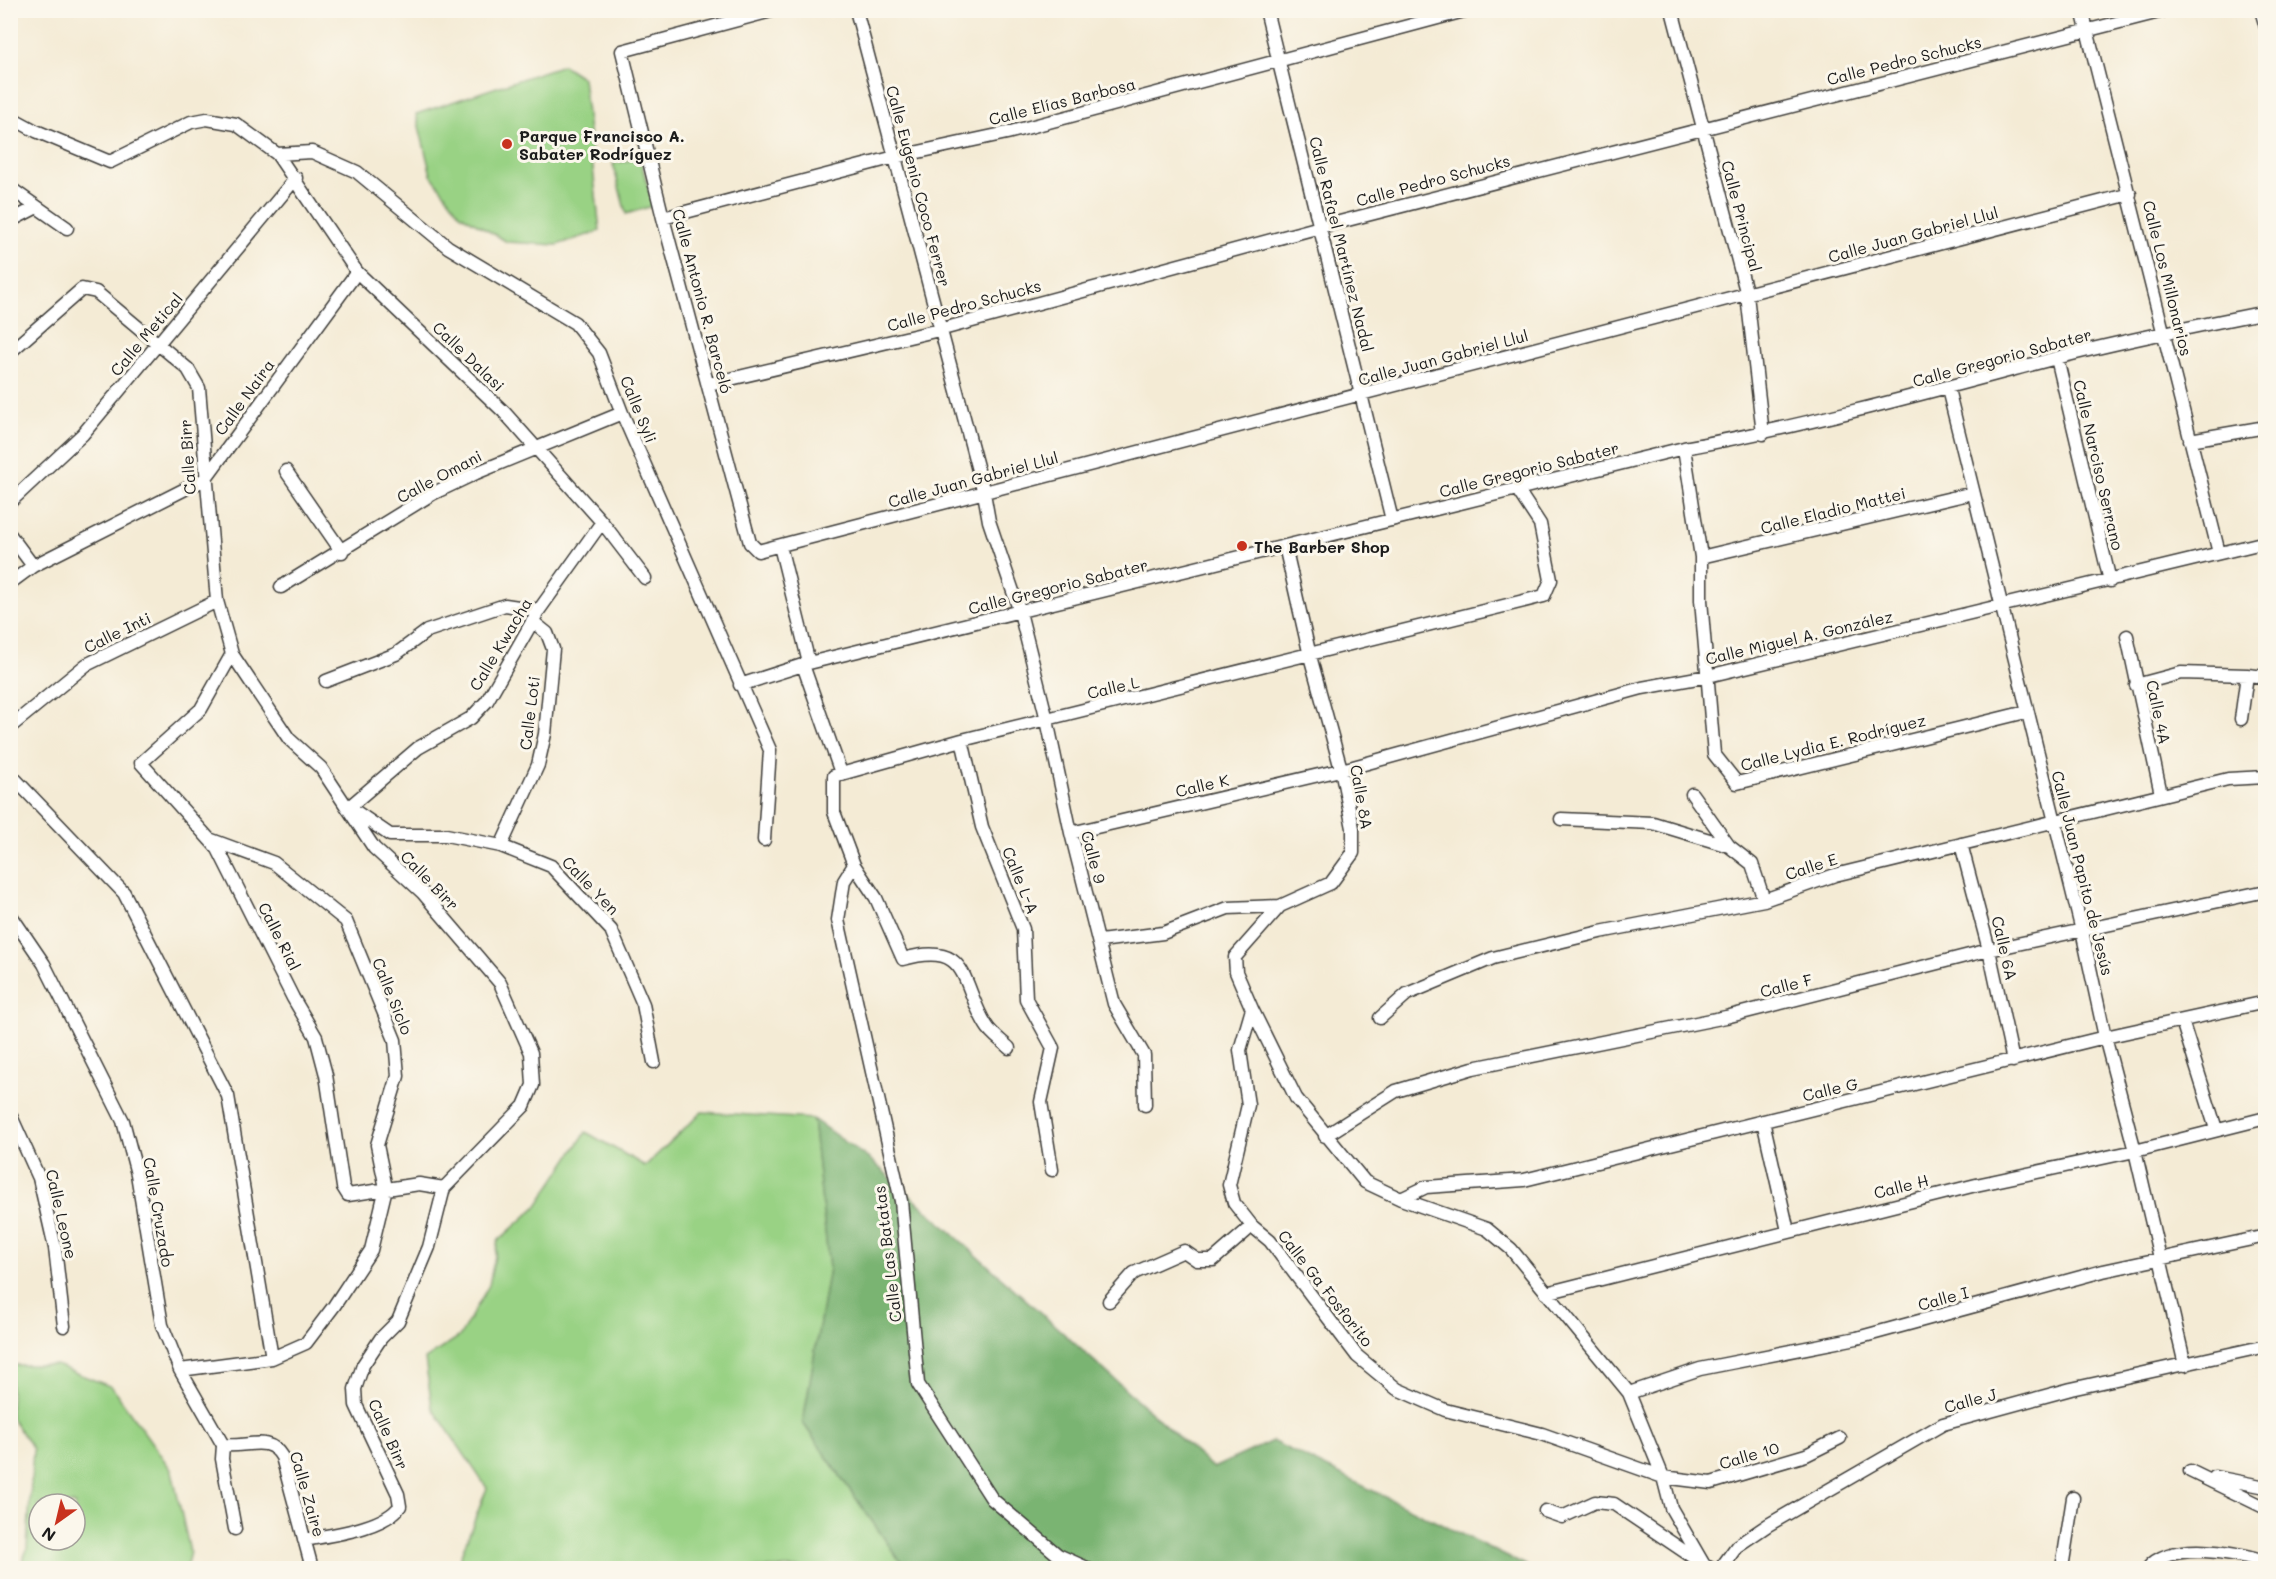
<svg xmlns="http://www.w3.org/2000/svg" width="2276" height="1579" font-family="Mali,sans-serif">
  <rect width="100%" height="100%" fill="#fbf7ec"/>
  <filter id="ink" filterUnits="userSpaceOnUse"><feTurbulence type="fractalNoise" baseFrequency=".0167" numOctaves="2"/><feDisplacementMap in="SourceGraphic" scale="12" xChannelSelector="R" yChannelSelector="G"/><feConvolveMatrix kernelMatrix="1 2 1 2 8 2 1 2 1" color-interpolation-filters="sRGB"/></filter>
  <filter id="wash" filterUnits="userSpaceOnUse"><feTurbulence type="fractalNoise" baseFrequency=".008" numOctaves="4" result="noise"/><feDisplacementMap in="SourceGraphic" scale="24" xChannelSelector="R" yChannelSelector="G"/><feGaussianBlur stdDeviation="1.35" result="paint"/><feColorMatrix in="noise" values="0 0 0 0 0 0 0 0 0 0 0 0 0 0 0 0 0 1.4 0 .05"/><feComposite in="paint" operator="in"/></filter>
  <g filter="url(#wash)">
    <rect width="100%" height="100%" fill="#f4ebd5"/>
    <path fill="#99d284" stroke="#5a7750" stroke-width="1.5" fill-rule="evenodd" d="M563,65L583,78L600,231L557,245L507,242L460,214L431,175L416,114Z
      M640,158L653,206L626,214L613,164Z
      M702,1112L813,1119L829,1268L803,1423L905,1568H456L487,1488L432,1407L425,1359L460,1336L489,1285L498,1241L536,1207L586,1132L645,1166Z
      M11,1365H56L112,1387L172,1471L190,1552L186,1568H20L27,1549L33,1449L11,1418ZM39,1504H75V1540H39Z"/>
    <path fill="#7ab472" stroke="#4b6847" stroke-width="1.5" d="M813,1119L872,1161L1213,1468L1272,1441L1530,1568H905L803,1423L829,1268Z"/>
  </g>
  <g filter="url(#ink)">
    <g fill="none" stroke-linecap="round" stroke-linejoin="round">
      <g stroke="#3c3b38" stroke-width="15">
        <path id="minor" d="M775,10L622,51L663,218L750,543L758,551L2130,194
          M856,10L984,493L989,521L1020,612L1047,720L1071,833L1114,1004L1144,1055L1145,1105
          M1266,10L1392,520
          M1672,10L1747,295L1763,434
          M2082,10L2219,553
          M2261,10L2266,27
          M10,117L36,131L110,162L191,122L207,119L236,124L277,154L357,272L504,412L602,522L645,578
          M277,154L312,152L357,172L448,247L575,323L599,353L622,413L770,750L764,840
          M10,188L67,228
          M663,218L895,157L1007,133L1468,10
          M10,221L37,207
          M10,352L82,289L96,292L188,369L199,388L217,601L232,654L289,739L321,768L374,848L423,893L500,983L531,1053L533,1085L524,1106L444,1188L429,1247L398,1321L381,1338L363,1365L355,1389L356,1405L398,1494L400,1506C384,1529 330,1535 304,1540
          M2057,358L2110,581
          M709,384L939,330L1320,227L2167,10
          M1948,389L2082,931L2105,1037L2135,1151L2185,1365
          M2190,440L2266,427
          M1684,448L1701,557V600L1714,754L1737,783L2026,712
          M286,471L342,552
          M10,502L83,434L296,178
          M602,522L539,610L487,701L471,718L418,748L349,807L390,835H446L501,846L551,866L611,930L643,1004L654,1062
          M10,535L33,566
          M780,546L809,663
          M1701,557L1973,493
          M10,583L33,566L205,479L357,272
          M281,587L432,494L476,473L622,413
          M2127,636L2161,794
          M232,654L201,709L141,763L218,849L293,998L316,1037L326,1075L343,1187L348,1195L419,1184L444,1188
          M803,665L841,773
          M326,681L396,654L427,631L505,605L539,610
          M740,685L809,663L1684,448C1810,425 1932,391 2056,358C2125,340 2196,326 2266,312
          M2136,685L2181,673L2247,675
          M2241,719L2247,675L2266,677
          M10,727L86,665L217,601
          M962,740L982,827L1023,929L1026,999L1053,1048L1041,1102L1052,1170
          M10,774L124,893L228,1096L272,1358
          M1692,794L1729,846L1752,864L1764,900
          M1561,819L1653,823L1729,846
          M1071,833L1353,767L1642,688L1708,676L2266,542
          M1961,844L1989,950L2013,1061
          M501,846L538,765L545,734L553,649L547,633L532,621
          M854,865L876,898L903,959C971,940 960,983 986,1025C991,1034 1002,1041 1009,1048
          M1280,906L1235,957L1236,972L1252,1009L1240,1050L1248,1105L1229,1185L1234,1203L1252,1226L1270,1241L1357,1356L1397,1389L1445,1410L1542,1434L1663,1477L1711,1483L1806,1455L1840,1438
          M10,914L44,964L123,1121L137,1174L162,1325L180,1370L223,1445L222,1459L235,1529
          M1100,941L1163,933L1228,908L1280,906L1331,883L1353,853V828L1341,769L1310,656L1285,546
          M1252,1009L1296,1098L1365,1182L1401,1199L1487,1229L1511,1249L1629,1393L1663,1477L1671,1508L1704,1565L1710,1568
          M1380,1018L1407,994L1493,958L1600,932L1764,900L1835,875L2228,779L2266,777
          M2182,1021L2216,1129
          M10,1114L39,1178L55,1248L64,1326
          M1763,1121L1788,1231
          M1325,1136L1396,1091L1473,1068L1726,1017L1989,950L2266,891
          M1401,1199L1426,1187L1524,1180L2105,1037L2266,1002
          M1546,1293L1976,1185L2135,1151L2266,1118
          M1109,1301L1134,1273L1184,1251L1197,1260H1213L1252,1226
          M180,1370L272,1358L306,1343L334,1306L371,1250L386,1188L377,1145L398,1076L395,1040L346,921L274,863L209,839
          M1629,1393L1700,1369L1857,1338L2103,1271L2266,1236
          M223,1445C247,1448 269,1434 282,1457L312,1568
          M2190,1471L2266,1508
          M2215,1477L2266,1487
          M1545,1511L1562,1517L1595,1502L1614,1504L1703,1564
          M1087,1568L1058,1555L992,1499L918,1384L901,1201L838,920L844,881L854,865L834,812V776L962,740L1544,596L1551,580L1540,524L1517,489
          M1721,1568L1737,1546L1768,1525L1943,1424L2071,1389L2266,1346
          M2062,1568L2073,1498
          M2148,1568C2171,1540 2235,1553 2266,1562"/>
      </g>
      <use href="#minor" stroke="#fff" stroke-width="12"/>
    </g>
  </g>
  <g fill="#c8321e" stroke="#fbf7ec" stroke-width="2">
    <circle cx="507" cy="144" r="6"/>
    <circle cx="1242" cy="546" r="6"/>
  </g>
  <g text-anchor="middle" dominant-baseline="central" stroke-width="6" stroke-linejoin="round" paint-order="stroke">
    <g font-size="16" fill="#1c1c1c" stroke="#fbf7ec">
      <text transform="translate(1904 60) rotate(-14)">Calle Pedro Schucks</text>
      <text transform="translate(1062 101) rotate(-14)">Calle Elías Barbosa</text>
      <text transform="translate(1433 180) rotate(-15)">Calle Pedro Schucks</text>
      <text transform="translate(919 186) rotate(75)">Calle Eugenio Coco Ferrer</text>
      <text transform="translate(1742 216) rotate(75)">Calle Principal</text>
      <text transform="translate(1913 234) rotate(-15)">Calle Juan Gabriel Llul</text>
      <text transform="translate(1342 244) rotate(76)">Calle Rafael Martínez Nadal</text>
      <text transform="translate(2168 278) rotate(76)">Calle Los Millonarios</text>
      <text transform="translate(703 301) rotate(75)">Calle Antonio R. Barceló</text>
      <text transform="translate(964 305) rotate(-15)">Calle Pedro Schucks</text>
      <text transform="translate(146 334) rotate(-50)">Calle Metical</text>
      <text transform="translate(469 356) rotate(44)">Calle Dalasi</text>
      <text transform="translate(1443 357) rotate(-15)">Calle Juan Gabriel Llul</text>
      <text transform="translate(2002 357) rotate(-15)">Calle Gregorio Sabater</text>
      <text transform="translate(244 397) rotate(-54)">Calle Naira</text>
      <text transform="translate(639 409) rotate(68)">Calle Syli</text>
      <text transform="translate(187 457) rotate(-94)">Calle Birr</text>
      <text transform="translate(2099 465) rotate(77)">Calle Narciso Serrano</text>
      <text transform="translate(1529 469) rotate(-14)">Calle Gregorio Sabater</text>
      <text transform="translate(439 476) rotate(-28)">Calle Omani</text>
      <text transform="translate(973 479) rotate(-15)">Calle Juan Gabriel Llul</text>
      <text transform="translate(1833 510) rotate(-14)">Calle Eladio Mattei</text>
      <text transform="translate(1058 586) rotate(-14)">Calle Gregorio Sabater</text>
      <text transform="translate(117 632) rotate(-26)">Calle Inti</text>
      <text transform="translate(1799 637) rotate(-13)">Calle Miguel A. González</text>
      <text transform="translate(500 644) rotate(-59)">Calle Kwacha</text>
      <text transform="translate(1113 687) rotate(-13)">Calle L</text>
      <text transform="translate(2159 712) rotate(78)">Calle 4A</text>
      <text transform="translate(529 713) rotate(-83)">Calle Loti</text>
      <text transform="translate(1833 742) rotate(-14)">Calle Lydia E. Rodríguez</text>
      <text transform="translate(1202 785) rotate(-13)">Calle K</text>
      <text transform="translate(1362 797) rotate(80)">Calle 8A</text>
      <text transform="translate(1094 857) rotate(75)">Calle 9</text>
      <text transform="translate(1811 866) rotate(-18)">Calle E</text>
      <text transform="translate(2083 873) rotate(76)">Calle Juan Papito de Jesús</text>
      <text transform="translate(430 880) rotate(46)">Calle Birr</text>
      <text transform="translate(1021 880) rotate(68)">Calle L-A</text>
      <text transform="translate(591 885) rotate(46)">Calle Yen</text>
      <text transform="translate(280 936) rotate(63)">Calle Rial</text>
      <text transform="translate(2005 948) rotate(77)">Calle 6A</text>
      <text transform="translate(1786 985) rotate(-14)">Calle F</text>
      <text transform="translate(393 996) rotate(68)">Calle Siclo</text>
      <text transform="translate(1830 1089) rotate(-13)">Calle G</text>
      <text transform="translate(1901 1186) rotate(-14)">Calle H</text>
      <text transform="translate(159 1212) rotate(80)">Calle Cruzado</text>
      <text transform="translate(62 1214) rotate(77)">Calle Leone</text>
      <text transform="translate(887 1254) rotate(-97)">Calle Las Batatas</text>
      <text transform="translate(1326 1288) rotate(52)">Calle Ga Fosforito</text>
      <text transform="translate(1943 1298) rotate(-15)">Calle I</text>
      <text transform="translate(1970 1400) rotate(-15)">Calle J</text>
      <text transform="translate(389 1434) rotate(66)">Calle Birr</text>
      <text transform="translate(1749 1455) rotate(-16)">Calle 10</text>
      <text transform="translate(308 1494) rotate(74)">Calle Zaire</text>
    </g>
    <g font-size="16" font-weight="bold" fill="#1c1c1c" stroke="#fbf7ec" text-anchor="start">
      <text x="519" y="135">Parque Francisco A.<tspan x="519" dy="18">Sabater Rodríguez</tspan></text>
      <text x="1254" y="546">The Barber Shop</text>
    </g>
  </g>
  <rect width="2276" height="1579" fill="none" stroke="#fbf7ec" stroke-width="36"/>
  <g transform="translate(57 1522) rotate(214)"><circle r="28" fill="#fbf7ec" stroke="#a29f99" stroke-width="1.5"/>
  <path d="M0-4.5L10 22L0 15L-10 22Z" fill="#c8321e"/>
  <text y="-9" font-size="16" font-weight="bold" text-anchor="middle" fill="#1c1c1c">N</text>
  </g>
</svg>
